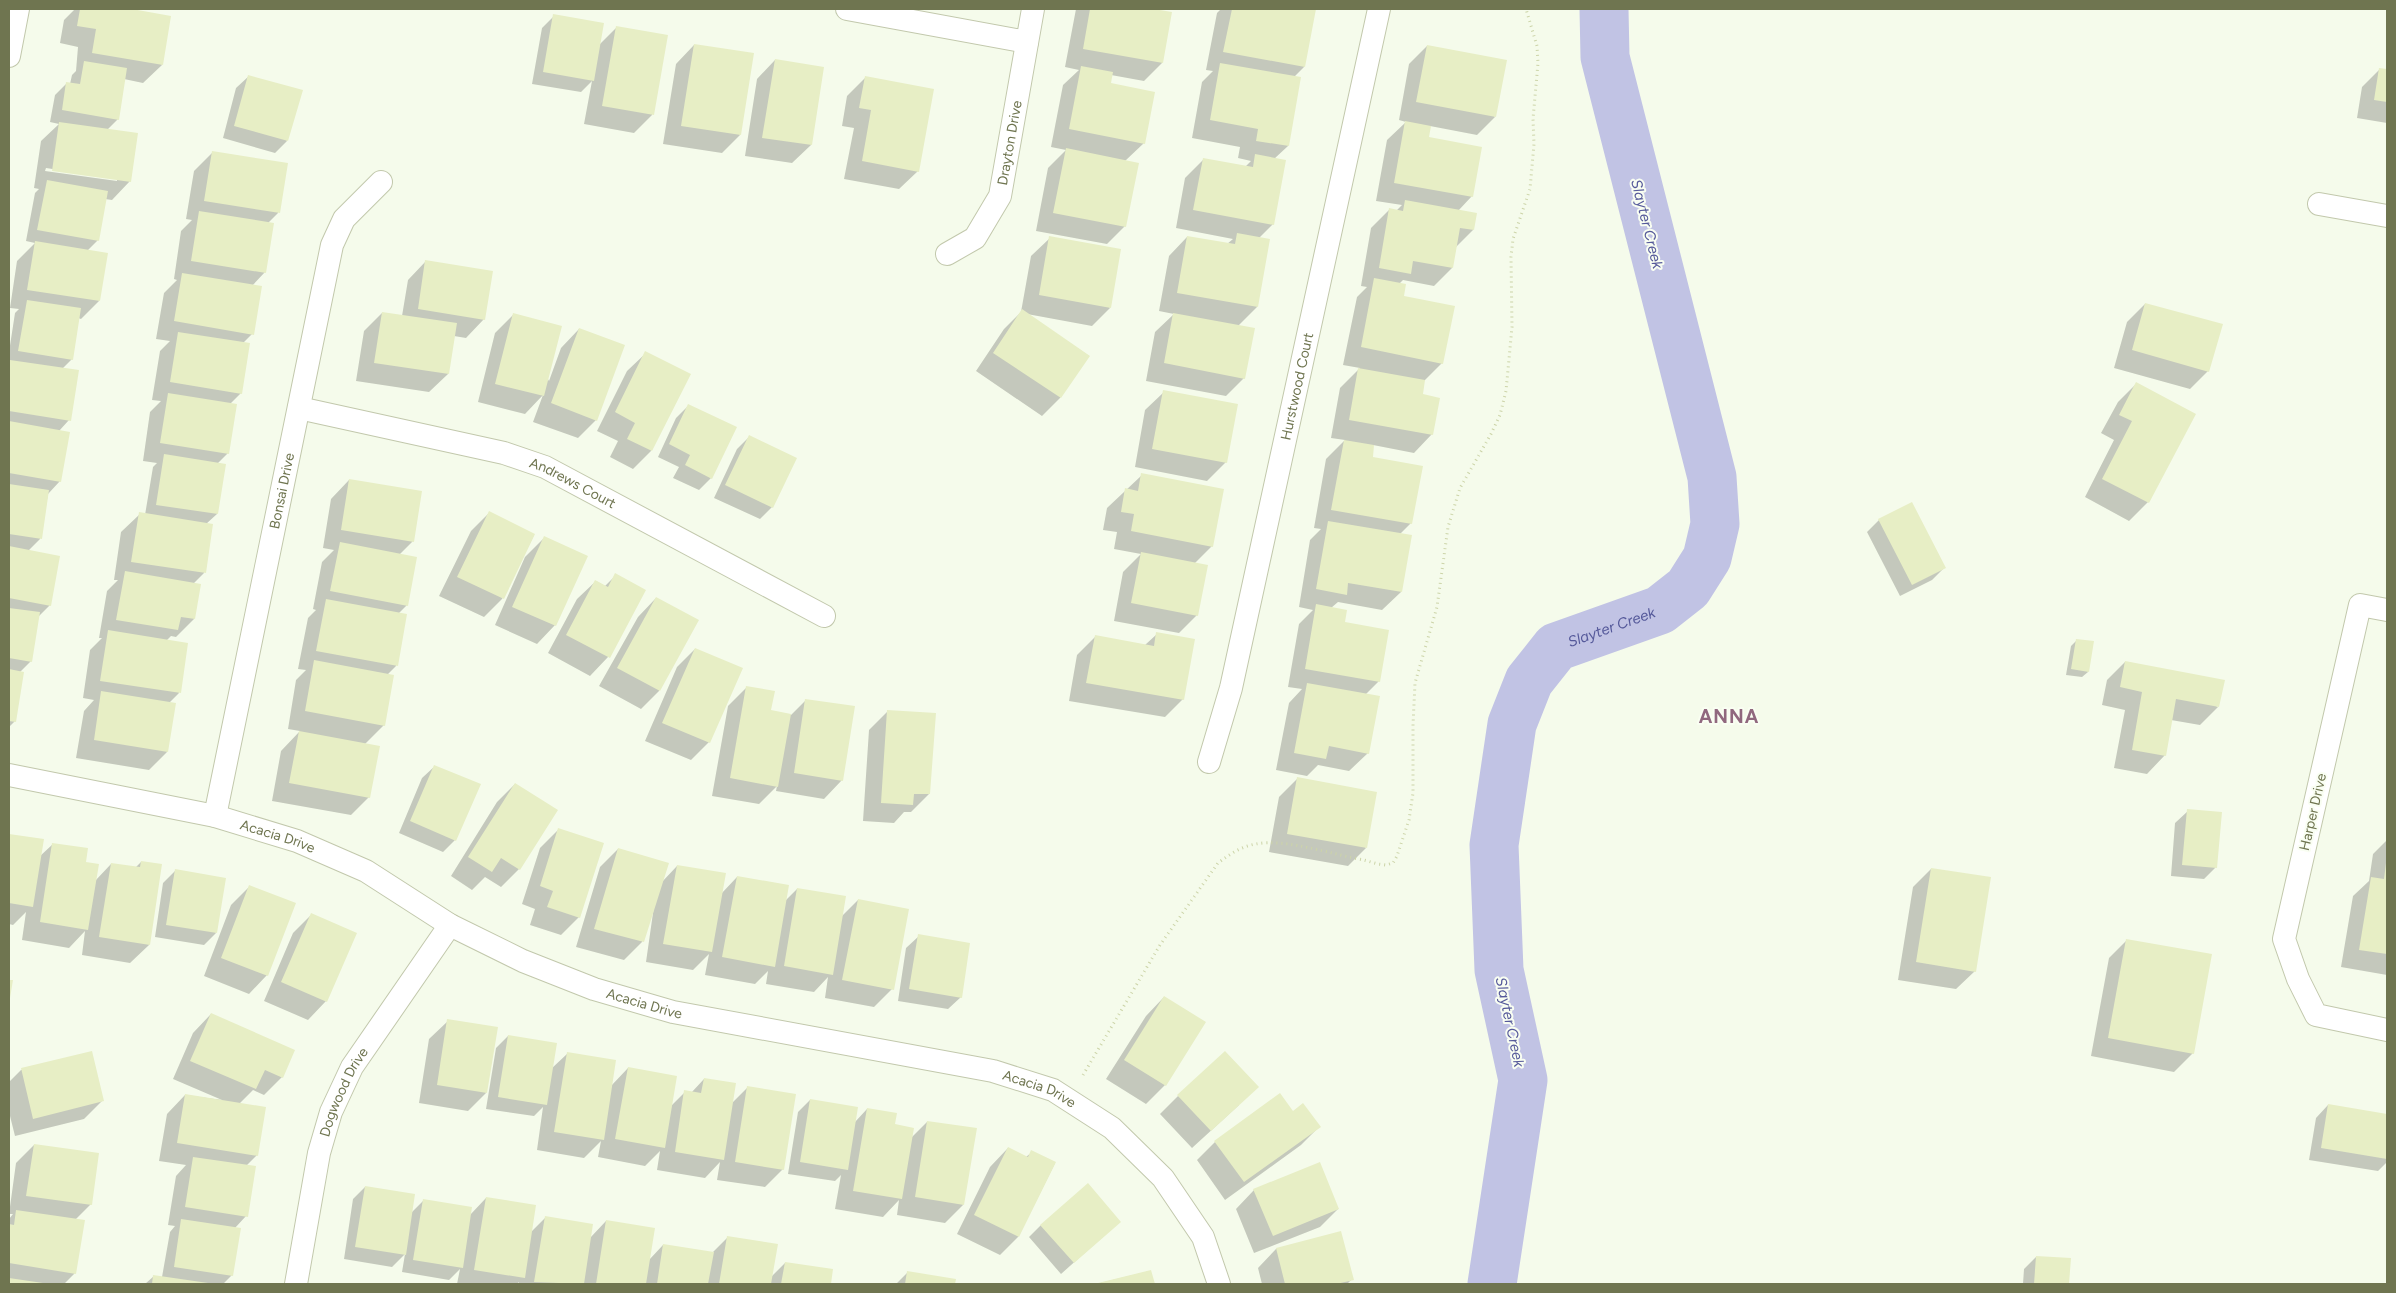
<svg xmlns="http://www.w3.org/2000/svg" width="2396" height="1293" font-family="Figtree,sans-serif">
  <rect width="100%" height="100%" fill="#f5fbeb"/>
  <path fill="#0003" fill-rule="evenodd" d="M75,9H137L135,11L162,65L143,83L124,79L118,119L107,130L130,181L112,200L105,199L98,240L87,251L99,301L81,319L78,318L72,359L62,369L69,420L59,431L60,481L48,494L40,539L28,551L50,605L38,617L31,661L20,672L15,721L9,727V352L15,313L19,309L10,308L17,261L35,243L26,241L35,193L39,189L34,188L41,141L59,124L50,122L55,95L67,83L70,84L72,75L76,71L78,47L60,43L64,20ZM46,168L117,179V181L45,171Z
    M1076,9H1147L1171,13L1162,63L1144,81L1111,75L1109,84L1144,143L1125,161V226L1107,244L1036,231L1048,168L1066,150L1051,147L1063,85L1079,70L1065,67Z
    M1221,9H1315L1304,67L1294,77L1288,146L1274,159L1273,224L1259,238L1257,307L1238,326L1244,378L1226,396L1146,381L1155,332L1174,314L1159,311L1169,256L1187,237L1227,244L1233,239L1176,228L1185,178L1203,160L1245,167L1251,161L1238,158L1240,147L1192,138L1202,82L1213,71L1206,70L1217,13Z
    M554,16L599,45L617,27L666,36L652,115L634,133L584,124L592,81L581,92L532,84L542,28Z
    M694,45L740,135L722,153L663,144L676,64Z
    M1427,46L1495,117L1477,135L1430,126L1428,138L1472,196L1458,211L1476,214L1473,230L1456,247L1452,268L1434,286L1403,280L1399,284L1403,297L1442,363L1424,381L1421,395L1432,434L1414,453L1373,445L1371,458L1411,523L1400,534L1401,592L1382,610L1338,602L1331,608L1343,623L1379,681L1365,695L1368,753L1349,771L1318,765L1307,776L1276,770L1289,703L1302,689L1288,687L1299,624L1313,610L1299,607L1310,540L1321,529L1314,528L1326,459L1345,440L1331,438L1340,388L1360,368L1343,365L1357,297L1367,287L1361,286L1371,228L1390,209L1396,211L1402,205L1376,201L1387,140L1406,122L1399,120L1409,64Z
    M775,60L823,68L811,145L792,163L745,156L757,79Z
    M2380,69L2387,70V123L2357,118L2362,87Z
    M249,76L287,141L275,153L223,138L236,88Z
    M865,78L918,171L899,189L844,179L854,128L842,126L847,96Z
    M212,153L286,164L278,213L268,223L265,272L252,286V334L243,343L241,393L230,404L228,453L218,463L225,465L217,514L206,524L204,573L193,584L194,619L176,637L171,636L166,641L179,693L169,703L167,752L149,770L76,758L84,711L94,700L83,698L90,650L102,638H99L107,591L118,580H114L121,532L140,514L145,515L153,467L157,463L143,461L150,412L161,401L152,400L160,351L170,341L156,339L164,293L177,280L174,279L181,231L192,220L186,219L194,171Z
    M1050,238L1110,308L1092,326L1027,314L1089,356L1060,398L1042,416L976,371L1004,329L1021,312L1031,256Z
    M426,261L484,319L466,338L454,336L448,374L429,392L356,381L364,331L382,313L402,316L408,280Z
    M2145,304L2208,371L2190,389L2114,368L2127,322Z
    M513,315L549,381L561,348L579,329L596,420L578,438L533,422L543,395L525,414L478,402L495,333Z
    M646,353L651,451L633,469L610,457L618,441L597,431L627,371Z
    M2136,384L2194,414L2148,502L2129,521L2085,497L2114,440L2101,433L2118,402Z
    M1164,392L1226,462L1207,481L1135,467L1145,410Z
    M688,406L711,478L699,490L673,478L679,467L658,457L676,418Z
    M749,437L772,507L760,519L714,498L737,449Z
    M1142,475L1212,546L1194,564L1197,615L1179,633L1114,621L1123,572L1141,554L1114,549L1117,532L1103,530L1107,508Z
    M349,480L413,541L399,555L407,605L398,614L406,615L396,666L387,675L384,725L365,744L369,797L351,815L272,801L281,751L300,731L288,729L296,680L306,670L298,669L308,618L316,610L313,609L322,562L334,550L323,548L331,499Z
    M489,513L534,535L502,599L484,617L439,596L471,531Z
    M1879,520L1944,568L1932,580L1900,596L1867,532Z
    M544,538L555,625L537,644L495,625L525,557Z
    M616,575L644,590L608,657L590,676L548,653L577,599L596,581L605,586Z
    M656,598L659,691L641,709L599,686L638,617Z
    M1157,634L1183,699L1165,717L1069,701L1077,655L1095,637L1145,645Z
    M2077,640L2088,672L2082,677L2066,675L2071,646Z
    M695,649L709,742L691,760L645,741L677,667Z
    M2125,662L2218,707L2200,725L2171,720L2165,755L2147,774L2114,768L2125,710L2102,705L2107,680Z
    M747,687L770,711L791,715L806,700L842,780L824,799L776,791L777,786L759,804L712,796L728,706Z
    M888,711L929,794L911,812H904L894,823L863,821L869,730Z
    M435,766L455,840L443,852L399,833L422,778Z
    M1297,779L1366,848L1348,866L1269,852L1279,797Z
    M515,784L519,869L501,887L485,877L472,890L451,876L497,802Z
    M2188,811L2216,867L2204,879L2171,876L2175,823Z
    M558,830L579,917L561,935L530,925L535,909L522,904L540,848Z
    M9,835L42,840L39,857L53,844L84,863L95,881L111,864L135,868L141,862L149,945L130,963L82,955L85,931L69,948L22,940L26,912L13,925L9,924Z
    M2387,840V975L2341,967L2353,896L2369,881L2373,854Z
    M618,849L661,883L677,866L721,894L737,877L785,901L797,889L842,916L858,900L892,989L874,1007L825,998L828,977L814,992L766,984L768,971L755,984L705,975L709,954L693,970L646,962L654,906L642,942L624,960L576,947L600,867Z
    M1931,869L1975,971L1956,989L1898,980L1913,887Z
    M175,871L216,933L204,945L155,937L163,883Z
    M249,887L267,975L249,994L204,976L231,905Z
    M311,915L326,1001L308,1020L264,1001L293,933Z
    M919,936L961,997L948,1009L898,1001L906,948Z
    M2127,940L2193,1053L2174,1072L2091,1056L2109,958Z
    M1164,997L1204,1022L1165,1085L1146,1104L1106,1079L1146,1016Z
    M211,1014L282,1077L264,1095L253,1090L239,1104L257,1155L246,1166V1216L235,1228L232,1275L223,1284H145L154,1276L162,1277L170,1232L175,1226L168,1225L176,1176L186,1165L159,1161L167,1114L185,1095L222,1100L173,1079L193,1033Z
    M448,1021L486,1093L468,1111L419,1103L429,1039Z
    M508,1036L551,1069L567,1054L611,1086L628,1068L671,1106L685,1092L691,1093L704,1079L732,1103L747,1088L783,1169L765,1187L717,1180L720,1162L705,1178L657,1170L660,1151L645,1166L598,1157L601,1141L584,1158L537,1150L543,1107L534,1116L486,1109L496,1048Z
    M91,1053L102,1101L84,1119L15,1136L9,1112V1082L21,1070Z
    M1178,1096L1239,1105L1192,1148L1160,1114Z
    M810,1100L855,1122L867,1109L911,1138L927,1122L963,1205L945,1223L897,1215L899,1200L883,1217L835,1209L841,1175L835,1181L788,1174L798,1112Z
    M2328,1105L2387,1115V1162L2378,1171L2309,1160L2316,1118Z
    M1293,1112L1319,1127L1301,1145L1225,1200L1197,1160L1215,1142Z
    M34,1145L91,1204L75,1220V1273L64,1284H9V1219L13,1214H9L16,1163Z
    M1008,1148L1026,1157L1032,1152L1055,1163L1018,1237L1000,1255L957,1234L990,1167Z
    M365,1187L411,1213L423,1201L470,1215L486,1198L531,1232L545,1218L590,1238L606,1221L649,1260L663,1245L712,1253L727,1238L771,1277L785,1263L832,1270L830,1284H519V1282L517,1284H457L460,1269L449,1280L402,1272L405,1254L392,1267L344,1259L353,1199Z
    M1254,1190L1338,1209L1320,1227L1254,1253L1236,1209Z
    M1041,1225L1107,1233L1061,1274L1029,1237Z
    M1340,1233L1352,1279L1347,1284H1262L1258,1268L1276,1249Z
    M2036,1257L2069,1259L2068,1284H2023L2024,1269Z
    M1150,1271L1153,1284H1096Z
    M908,1272L954,1280V1284H896Z"/>
  <g fill="none" stroke-linecap="round" stroke-linejoin="round">
    <path stroke="#c1c3e4" stroke-width="49" id="s1" d="M1492,1284L1523,1080L1499,970L1494,845L1512,724L1529,681L1556,647L1660,610L1688,588L1707,558L1715,524L1712,477L1605,57L1604,9"/>
  </g>
  <path fill="#e7eec5" d="M80,9H132L171,16L163,65L92,53L96,29L77,26Z
    M1090,9H1154L1172,12L1163,63L1083,49Z
    M1232,9H1316L1305,67L1223,52Z
    M553,14L604,23L594,81L543,72Z
    M616,26L668,35L654,115L602,106Z
    M694,44L754,53L741,135L681,126Z
    M1427,45L1507,60L1496,117L1416,102Z
    M775,59L824,67L812,145L762,138Z
    M84,61L127,68L119,120L62,110L66,82L80,84Z
    M1220,63L1301,77L1289,146L1256,141L1258,129L1210,120Z
    M1081,66L1113,72L1111,83L1155,92L1145,144L1069,129Z
    M2379,68L2387,69V102L2374,100Z
    M248,75L303,90L288,141L234,126Z
    M865,76L934,89L919,172L862,161L871,110L859,108Z
    M1405,121L1431,126L1429,137L1482,147L1473,197L1394,183Z
    M59,122L138,133L131,182L52,171Z
    M1066,148L1139,163L1126,227L1053,213Z
    M212,151L288,163L280,213L204,201Z
    M1255,154L1286,160L1274,225L1193,210L1203,158L1253,167Z
    M47,180L108,191L99,241L37,230Z
    M1405,200L1477,213L1474,230L1460,228L1453,268L1413,261L1411,274L1379,268L1389,208L1403,211Z
    M199,211L274,223L266,273L191,261Z
    M1237,233L1270,239L1258,307L1177,293L1187,236L1235,244Z
    M1049,236L1121,249L1111,308L1039,295Z
    M35,241L108,253L100,301L27,290Z
    M425,260L493,271L485,320L418,309Z
    M182,273L262,286L254,335L174,321Z
    M1374,278L1406,284L1404,296L1455,306L1443,364L1361,347Z
    M27,300L81,308L73,360L18,351Z
    M2145,303L2223,324L2209,372L2132,350Z
    M1022,309L1090,356L1061,398L993,353Z
    M382,312L457,323L449,374L374,363Z
    M513,313L562,326L544,396L495,384Z
    M1173,313L1255,328L1245,379L1164,363Z
    M579,328L625,345L597,421L551,403Z
    M178,332L250,343L242,394L170,382Z
    M645,351L691,374L652,451L627,439L635,423L615,412Z
    M10,360L79,370L71,421L9,411Z
    M1358,368L1425,380L1423,394L1440,398L1433,435L1349,420Z
    M2136,382L2196,414L2149,503L2102,479L2132,421L2119,415Z
    M1163,390L1238,404L1227,463L1152,449Z
    M168,393L237,404L229,454L160,443Z
    M688,404L737,427L712,479L685,465L690,455L669,444Z
    M9,421L70,432L61,482L9,473Z
    M749,435L797,458L773,508L725,485Z
    M1344,440L1374,445L1373,457L1423,466L1412,524L1331,510Z
    M164,454L226,464L218,514L156,505Z
    M1141,473L1224,489L1213,547L1131,531L1134,514L1121,512L1125,488L1138,491Z
    M349,479L422,491L414,542L341,530Z
    M9,484L49,490L42,539L9,534Z
    M1912,502L1946,568L1912,585L1878,519Z
    M489,511L535,534L504,599L457,577Z
    M139,512L213,524L206,573L131,562Z
    M1328,521L1412,535L1402,592L1348,583L1347,595L1316,589Z
    M544,536L588,556L556,626L512,607Z
    M340,542L417,557L408,606L330,591Z
    M9,546L60,556L51,606L9,598Z
    M1141,552L1208,565L1198,616L1131,603Z
    M125,571L201,584L195,619L181,617L178,630L116,620Z
    M615,573L646,590L610,658L566,635L595,580L608,587Z
    M656,597L699,620L660,691L617,668Z
    M326,599L407,614L398,666L316,651Z
    M1316,604L1347,610L1345,622L1389,630L1380,682L1305,669Z
    M9,608L40,612L32,662L9,658Z
    M108,630L188,643L181,693L100,681Z
    M1156,632L1195,639L1184,700L1086,683L1095,635L1154,646Z
    M2076,639L2094,641L2089,672L2071,669Z
    M695,648L743,668L710,743L662,723Z
    M314,660L394,675L385,726L305,711Z
    M2125,661L2225,680L2219,707L2176,699L2166,756L2132,750L2142,692L2120,687Z
    M9,669L24,672L16,722L9,721Z
    M1307,683L1380,696L1369,754L1329,746L1326,759L1294,753Z
    M746,686L775,691L771,710L791,714L778,787L730,778Z
    M101,691L176,703L168,752L94,740Z
    M805,699L855,706L843,781L794,773Z
    M887,710L936,713L930,794H914L913,805L881,803Z
    M299,731L380,746L370,798L289,783Z
    M434,765L481,784L456,841L410,821Z
    M1297,777L1377,792L1367,848L1287,834Z
    M515,783L558,810L520,870L501,858L492,872L468,857Z
    M2187,809L2222,812L2217,868L2182,865Z
    M558,828L604,843L580,918L547,907L553,891L540,886Z
    M9,834L44,839L33,907L9,903Z
    M52,843L88,848L86,862L99,864L88,930L40,922Z
    M618,848L669,863L644,942L594,929Z
    M141,861L162,864L150,945L99,937L111,863L140,867Z
    M2386,863H2387V954L2359,950L2371,877L2384,879Z
    M677,865L726,873L712,952L663,944Z
    M1931,868L1991,877L1976,972L1916,962Z
    M175,869L226,878L217,933L166,925Z
    M737,876L789,885L775,967L722,957Z
    M249,885L296,903L268,976L221,958Z
    M797,888L846,896L833,975L784,966Z
    M858,899L909,909L894,990L842,980Z
    M311,913L357,933L327,1002L281,982Z
    M918,934L970,943L962,998L909,989Z
    M2126,939L2212,954L2194,1054L2108,1038Z
    M9,980H13L10,998H9Z
    M1164,996L1206,1022L1166,1086L1124,1060Z
    M211,1013L295,1050L283,1078L265,1070L256,1089L190,1061Z
    M447,1019L498,1027L487,1093L437,1085Z
    M508,1035L557,1043L547,1105L498,1097Z
    M92,1051L104,1101L33,1119L21,1068Z
    M1225,1051L1259,1087L1211,1131L1177,1095Z
    M567,1052L616,1060L604,1140L554,1132Z
    M628,1067L677,1076L665,1148L615,1139Z
    M704,1078L736,1083L724,1160L675,1152L684,1090L701,1093Z
    M747,1086L796,1094L784,1170L735,1162Z
    M1280,1093L1293,1111L1303,1103L1321,1127L1244,1182L1214,1141Z
    M185,1094L266,1107L258,1156L177,1143Z
    M810,1099L858,1107L848,1170L800,1162Z
    M2328,1104L2387,1114V1159L2321,1148Z
    M867,1108L897,1113L895,1124L914,1128L902,1199L853,1191Z
    M927,1121L977,1128L964,1205L915,1197Z
    M34,1144L99,1153L92,1205L26,1196Z
    M1008,1147L1028,1157L1031,1150L1056,1162L1019,1237L974,1215Z
    M193,1157L256,1166L248,1217L185,1207Z
    M1320,1162L1339,1209L1273,1236L1253,1189Z
    M1088,1183L1121,1222L1074,1263L1040,1225Z
    M365,1186L415,1194L406,1255L355,1247Z
    M486,1197L536,1205L525,1278L474,1270Z
    M423,1199L472,1207L463,1268L413,1260Z
    M16,1210L85,1220L76,1274L9,1263V1224L14,1225Z
    M545,1216L593,1224L584,1284L534,1282Z
    M181,1219L241,1228L233,1276L174,1267Z
    M606,1220L655,1228L646,1284H596Z
    M1341,1231L1354,1280L1336,1284H1285L1276,1248Z
    M727,1236L778,1244L771,1284H719Z
    M663,1244L714,1252L708,1284H657Z
    M2036,1256L2071,1258L2069,1284H2034Z
    M785,1262L833,1269L831,1284H781Z
    M1151,1270L1155,1284H1094Z
    M907,1271L956,1279L955,1284H905Z
    M153,1275L208,1283V1284H152Z
    M9,1278L43,1283V1284H9Z"/>
  <g fill="none" stroke-linecap="round" stroke-linejoin="round">
    <g stroke="#c2c8ac" stroke-width="24">
      <g id="minor">
        <path d="M847,9L1027,42"/>
        <path d="M9,56L18,9"/>
        <path d="M2319,204L2387,216"/>
        <path id="s2" d="M947,254L975,238L1000,196L1033,9"/>
        <path id="s3" d="M299,408L504,453L545,467L824,616"/>
        <path d="M2387,610L2360,605L2284,939L2298,979L2316,1015L2387,1030"/>
        <path id="s4" d="M1209,762L1231,688L1379,9"/>
        <path id="s5" d="M9,775L215,816L297,841L366,871L450,925L523,961L594,989L673,1012L993,1071L1053,1090L1112,1128L1163,1178L1203,1237L1219,1284"/>
        <path id="s6" d="M215,816L332,245L344,219L381,182"/>
        <path id="s7" d="M296,1284L319,1153L331,1112L352,1067L450,925"/>
      </g>
    </g>
    <path stroke="#ccd4a8" stroke-width="3" stroke-dasharray="1 4" stroke-linecap="butt" d="M1083,1075L1160,945L1218,863C1230,854 1242,846 1256,844C1285,838 1334,855 1364,860L1378,864L1386,865L1393,863L1397,856L1409,820L1413,793V725L1415,683L1437,607L1448,527L1460,488L1491,434L1500,415L1506,391L1512,327L1511,257L1513,239L1530,189L1534,144L1533,119L1538,63L1537,46L1526,9"/>
    <use href="#minor" stroke="#fff" stroke-width="22"/>
  </g>
  <g text-anchor="middle" dominant-baseline="central" stroke-width="4" stroke-linejoin="round" paint-order="stroke">
    <g font-size="14" fill="#6f7550" stroke="#f9fef2">
      <text stroke="none"><textPath href="#s2" startOffset="135">Drayton Drive</textPath></text>
      <text stroke="none"><textPath href="#s4" startOffset="386">Hurstwood Court</textPath></text>
      <text stroke="none"><textPath href="#s3" startOffset="285">Andrews Court</textPath></text>
      <text stroke="none"><textPath href="#s6" startOffset="332">Bonsai Drive</textPath></text>
      <text transform="translate(2313 812) rotate(-77)">Harper Drive</text>
      <text stroke="none"><textPath href="#s5" startOffset="276">Acacia Drive</textPath></text>
      <text stroke="none"><textPath href="#s5" startOffset="681">Acacia Drive</textPath></text>
      <text stroke="none"><textPath href="#s5" startOffset="1086">Acacia Drive</textPath></text>
      <text stroke="none"><textPath href="#s7" startOffset="199">Dogwood Drive</textPath></text>
    </g>
    <g font-size="15" font-style="italic" fill="#55599a" stroke="#f9fef2">
      <text transform="translate(1647 224) rotate(76)">Slayter Creek</text>
      <text stroke="none"><textPath href="#s1" startOffset="715">Slayter Creek</textPath></text>
      <text transform="translate(1510 1022) rotate(78)">Slayter Creek</text>
    </g>
    <g font-size="19" font-weight="bold" letter-spacing="1" fill="#90687e" stroke="#f9fef2">
      <text x="1729" y="716">ANNA</text>
    </g>
  </g>
  <rect width="2396" height="1293" fill="none" stroke="#6f7550" stroke-width="20"/>
</svg>
